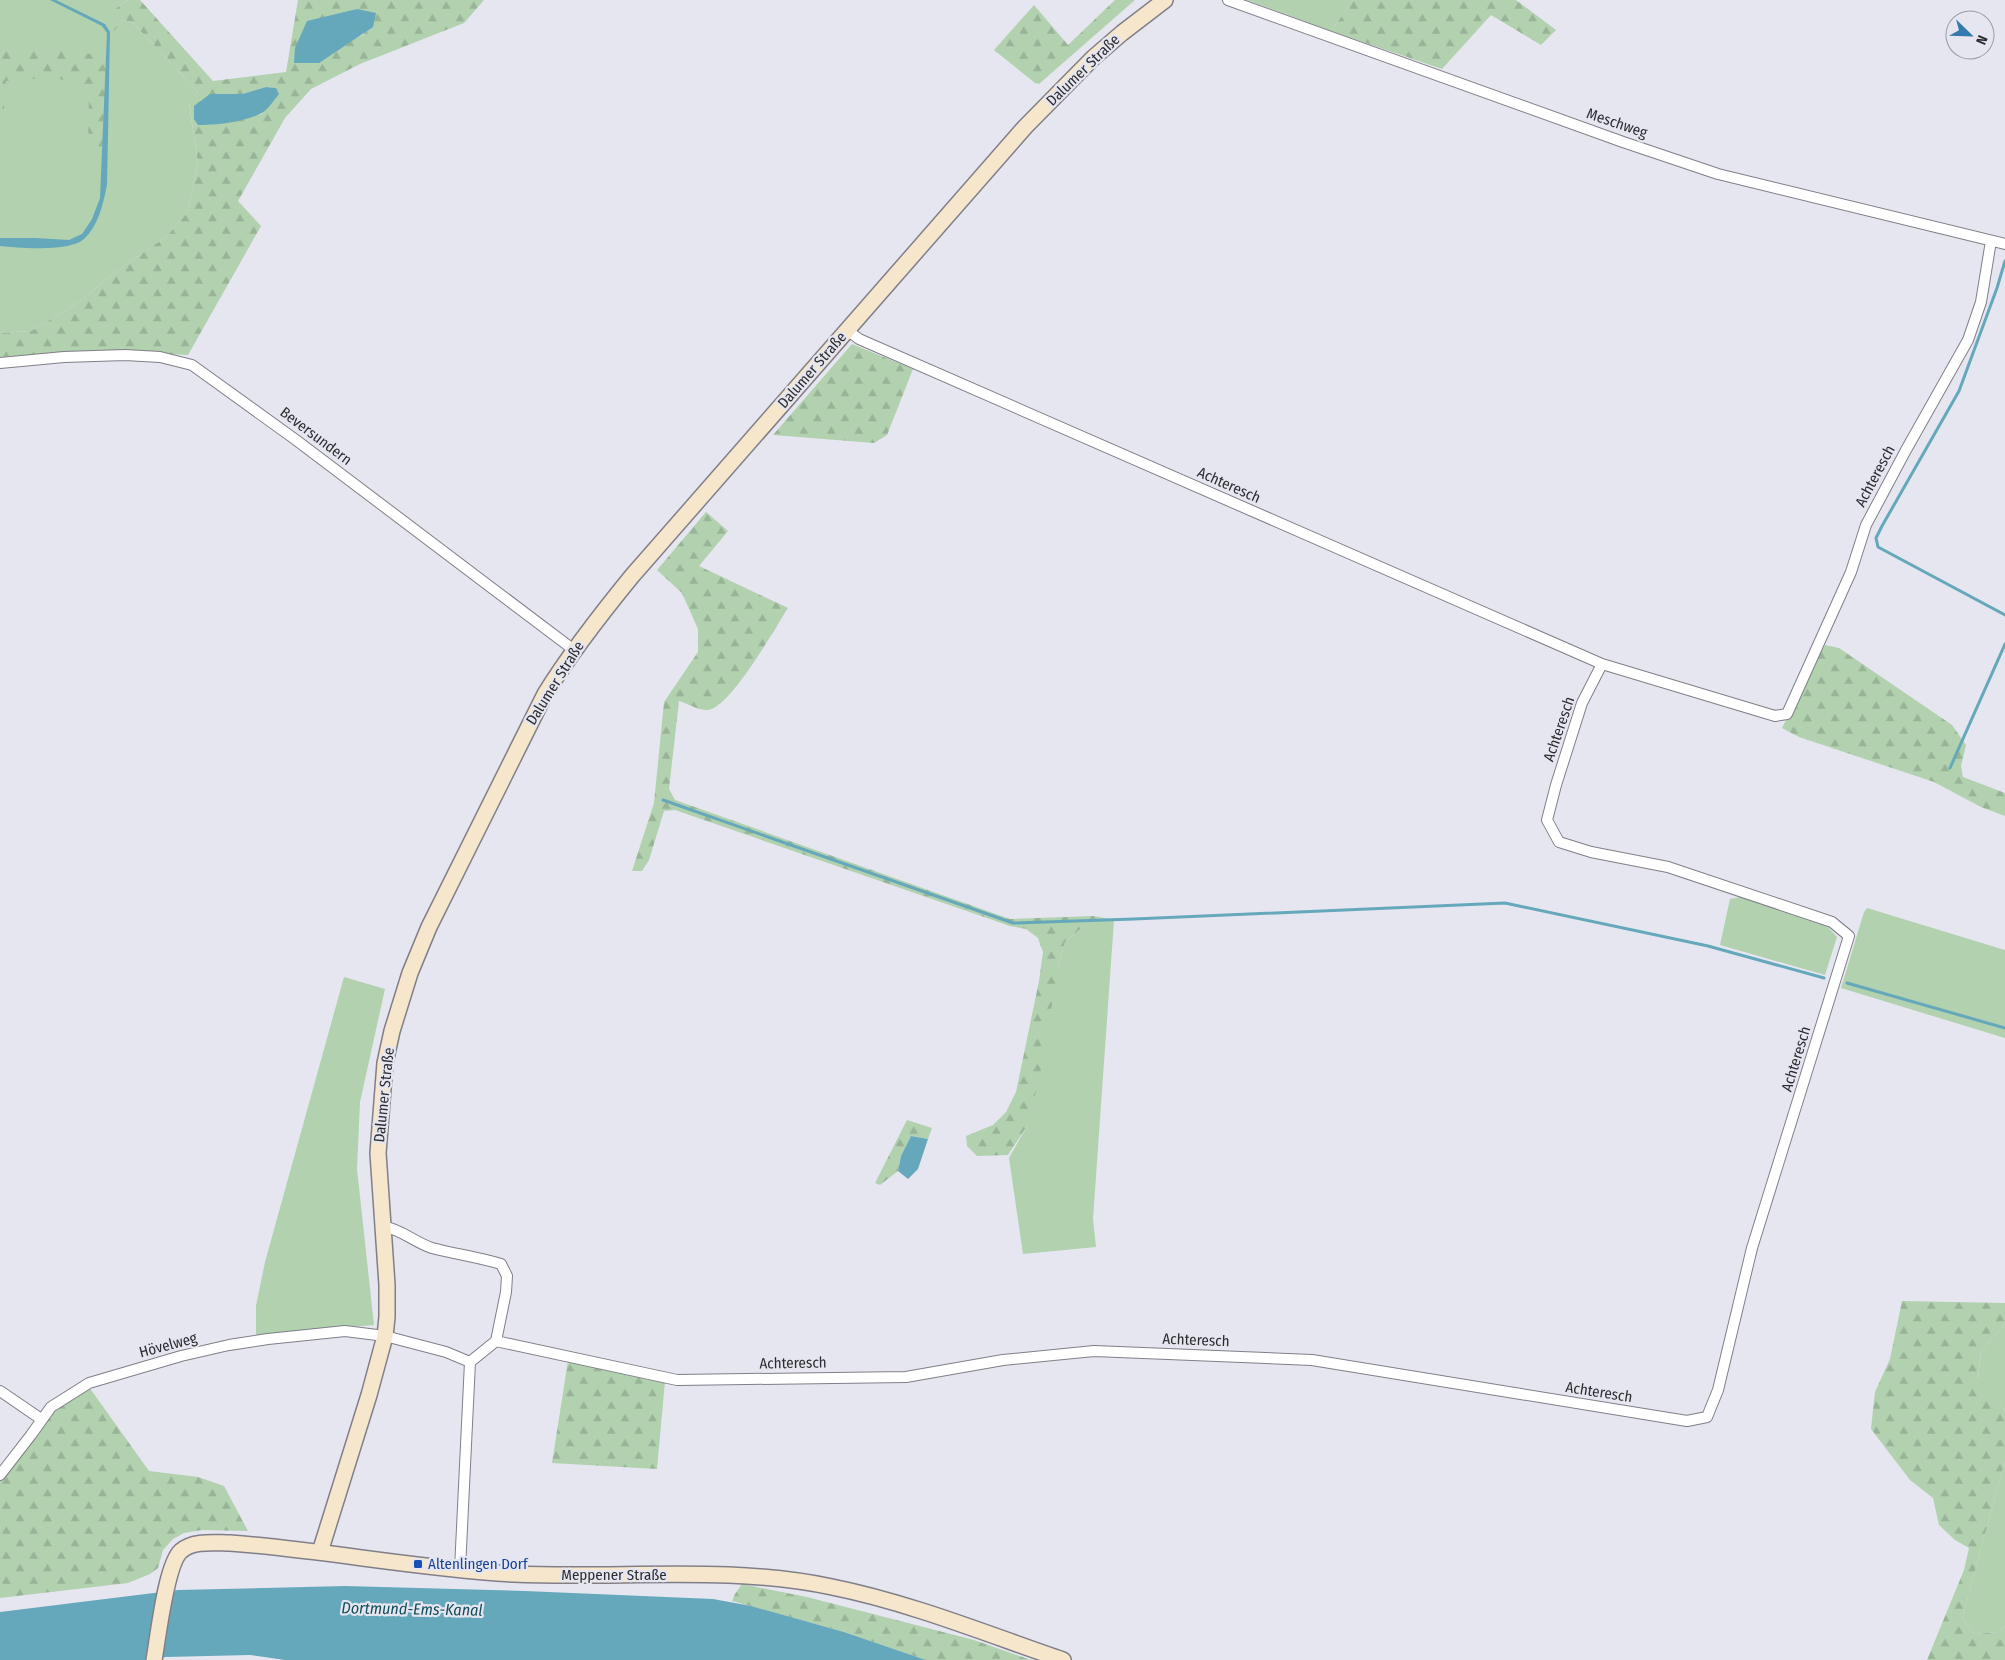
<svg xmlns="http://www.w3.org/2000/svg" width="2005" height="1660" font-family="'Fira Sans Condensed',sans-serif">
  <defs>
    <pattern id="forest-firs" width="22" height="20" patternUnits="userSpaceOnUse" patternTransform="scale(1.25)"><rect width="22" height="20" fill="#b1d1af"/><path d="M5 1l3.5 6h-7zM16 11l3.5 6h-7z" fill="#98b497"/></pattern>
  </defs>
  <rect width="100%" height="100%" fill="#e6e6f0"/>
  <path fill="#b1d1af" d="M0,0H128L115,9L114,30L123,20L132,22L198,92L189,103L198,163L187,213L167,236L117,271L75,305L31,331L0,333Z
    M1247,0H1353L1331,31Z
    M1740,897L1828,927L1837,937L1825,975L1720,945L1730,899Z
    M1867,908L2005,950V1038L1841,988L1864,912Z
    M1094,916L1114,920L1093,1219L1096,1247L1023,1254L1009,1158L1027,1126L1059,963L1065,942L1084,926L1099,920Z
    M344,977L385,989L360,1102L357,1169L374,1325L256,1335V1306L265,1262Z
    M2005,1324V1412L2002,1405L1978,1379L1981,1351Z
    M2005,1461V1626L1998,1632L1974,1634L1962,1619Z"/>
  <path fill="url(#forest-firs)" fill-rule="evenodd" d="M128,0H140L213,81L286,72L298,0H484L464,23L360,64L311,89L285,118L238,201L261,226L188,355L90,351L0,357V333L31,331L75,305L117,271L167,236L187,213L198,163L189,102L198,92L132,22L123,20L114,31L111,25L115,9ZM357,9L364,34L347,43L329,56L340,14ZM266,87L276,88L262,114L237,120L207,125L210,94H242Z
    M1115,0H1135L1039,84L1035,83L994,50L1034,5L1068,45Z
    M1353,0H1516L1556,30L1541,45L1491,15L1442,69L1331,31Z
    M70,49L107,58L102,148H88L89,92L56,77L6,81L0,162V50Z
    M852,344L913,369L887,435L874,443L773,435Z
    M706,512L728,531L699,566L788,608C775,628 731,707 708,710C699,711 687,703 679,701L669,789L675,800L1010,919L1094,916L1099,920L1095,924L1084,926L1065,942L1059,963L1039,1080L1027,1126L1008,1155L977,1156L967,1146L966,1136L993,1125L1006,1112L1016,1092L1039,981L1043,952L1038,938L1026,929L1010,926L675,810L664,811L649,860L642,871H632L654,803L664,702L698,652V629L682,593L657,570Z
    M1825,645L1839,648L1952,725L1966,745L1961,766L1963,777L2005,793V816L1981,807L1934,782L1799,737L1782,728Z
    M907,1120L932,1128L928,1139L911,1136L901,1156L898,1171L880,1185L875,1183Z
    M1902,1301L2005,1303V1324L1981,1351L1978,1378L2002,1405L2005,1412V1461L1962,1619L1974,1634L1998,1632L2005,1626V1660H1927L1964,1570L1969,1548L1955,1540L1939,1525L1933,1498L1910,1480L1871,1429L1875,1392L1890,1359Z
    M568,1361L665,1381L657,1469L552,1463Z
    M89,1387L149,1471L198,1477L224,1486L248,1531L202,1530L184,1533L173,1539L163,1550L158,1568L150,1574L128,1583L0,1598V1477L49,1411Z
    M742,1584L807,1597L974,1640L1031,1660H926L844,1632L732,1601L735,1594Z"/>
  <path fill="#65a8bb" d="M50,0H56L105,24L110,32L107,185C103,204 99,225 84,239C70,252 19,248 0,246V238H35L69,240L82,234L92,219L100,198L107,33L102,26Z
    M357,9L376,13L373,27L319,63H294L295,48L307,21Z
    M266,87L276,88L279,94C274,100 267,111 260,114C242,122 217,125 198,125L194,119V106L210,94H242Z
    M911,1136L928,1139L918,1169L908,1179L898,1171L901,1156Z
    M345,1586L525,1591L713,1599L751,1606L844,1632L926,1660H285L250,1655L166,1657L148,1660H0V1612L178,1590Z"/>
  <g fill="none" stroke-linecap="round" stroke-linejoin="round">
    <path stroke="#65a8bb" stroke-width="3" d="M2005,261L1997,288L1959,391L1882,526L1876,538L1878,547L2005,615
      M1950,768L2005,644
      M663,800L1013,923L1134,919L1505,903L1708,946L1824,978
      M1847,983L2005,1028"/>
    <g stroke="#807f89" stroke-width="12">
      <path id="minor" d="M1228,0L1623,142L1718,174L2005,244
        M847,330L859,339L1602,664L1775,716L1787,714L1851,572L1866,525L1906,450L1968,340L1981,302L1991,241
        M0,363L64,357L125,355L160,357L192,365L296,440L574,650
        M382,1226C401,1229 414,1242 432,1248C455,1254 478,1257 501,1264L507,1276L506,1292L496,1341L470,1362
        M496,1341L677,1380L906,1377L1003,1360L1094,1351L1312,1360L1687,1421L1707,1417L1718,1390L1752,1248L1849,936L1832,922L1668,867L1591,852L1559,842L1547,820L1556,785L1582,703L1602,664
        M0,1391L41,1419
        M0,1475L31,1435L51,1407L89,1383L181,1356L229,1345L268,1339L345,1331L385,1336L446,1352L470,1362L460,1569"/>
    </g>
    <g stroke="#807f89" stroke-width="18">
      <path id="secondary" d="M320,1552L369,1395L385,1336L387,1317V1285L378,1153L385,1063L392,1031L410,973L429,927L545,694C571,652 601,614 632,576L1025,127L1093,58L1122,33L1165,0
        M154,1660C158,1638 166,1564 181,1551C193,1540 215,1543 230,1543C325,1550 419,1569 514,1574C620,1579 728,1565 832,1587C911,1603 987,1634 1063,1660"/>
    </g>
    <use href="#minor" stroke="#fff" stroke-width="10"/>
    <use href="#secondary" stroke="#f6e6cc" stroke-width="15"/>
  </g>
  <rect fill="#1a4fb4" stroke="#e6e6f0" stroke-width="2" x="413" y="1559" width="10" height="10" rx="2.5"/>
  <g text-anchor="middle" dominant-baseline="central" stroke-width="4.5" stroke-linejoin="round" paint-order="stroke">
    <g font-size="15" fill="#2c2c30" stroke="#e6e6f0">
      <text transform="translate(1083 70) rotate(-44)">Dalumer Straße</text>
      <text transform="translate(1617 123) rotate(19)">Meschweg</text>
      <text transform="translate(812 370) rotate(-49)">Dalumer Straße</text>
      <text transform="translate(316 436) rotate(37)">Beversundern</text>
      <text transform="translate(1875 476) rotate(-62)">Achteresch</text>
      <text transform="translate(1229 485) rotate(24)">Achteresch</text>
      <text transform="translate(555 683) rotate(-58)">Dalumer Straße</text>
      <text transform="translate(1559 729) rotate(-71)">Achteresch</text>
      <text transform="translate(1796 1059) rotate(-73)">Achteresch</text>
      <text transform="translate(384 1095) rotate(-84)">Dalumer Straße</text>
      <text transform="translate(1196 1340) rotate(2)">Achteresch</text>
      <text transform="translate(168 1345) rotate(-15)">Hövelweg</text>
      <text transform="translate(793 1363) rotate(-1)">Achteresch</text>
      <text transform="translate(1599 1392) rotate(9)">Achteresch</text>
      <text x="614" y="1575">Meppener Straße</text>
    </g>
    <g font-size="15" fill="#164399" stroke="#e6e6f0" text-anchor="start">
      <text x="428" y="1564">Altenlingen Dorf</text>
    </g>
    <g font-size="16" font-style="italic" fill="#104c5a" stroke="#e6e6f0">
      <text transform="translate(412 1609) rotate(1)">Dortmund-Ems-Kanal</text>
    </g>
  </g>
  <g transform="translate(1970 35) rotate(113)"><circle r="24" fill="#e6e6f0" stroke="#9c9ca3"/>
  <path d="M0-4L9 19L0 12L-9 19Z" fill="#337baf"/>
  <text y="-8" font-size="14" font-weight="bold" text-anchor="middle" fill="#2c2c30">N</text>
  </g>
</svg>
